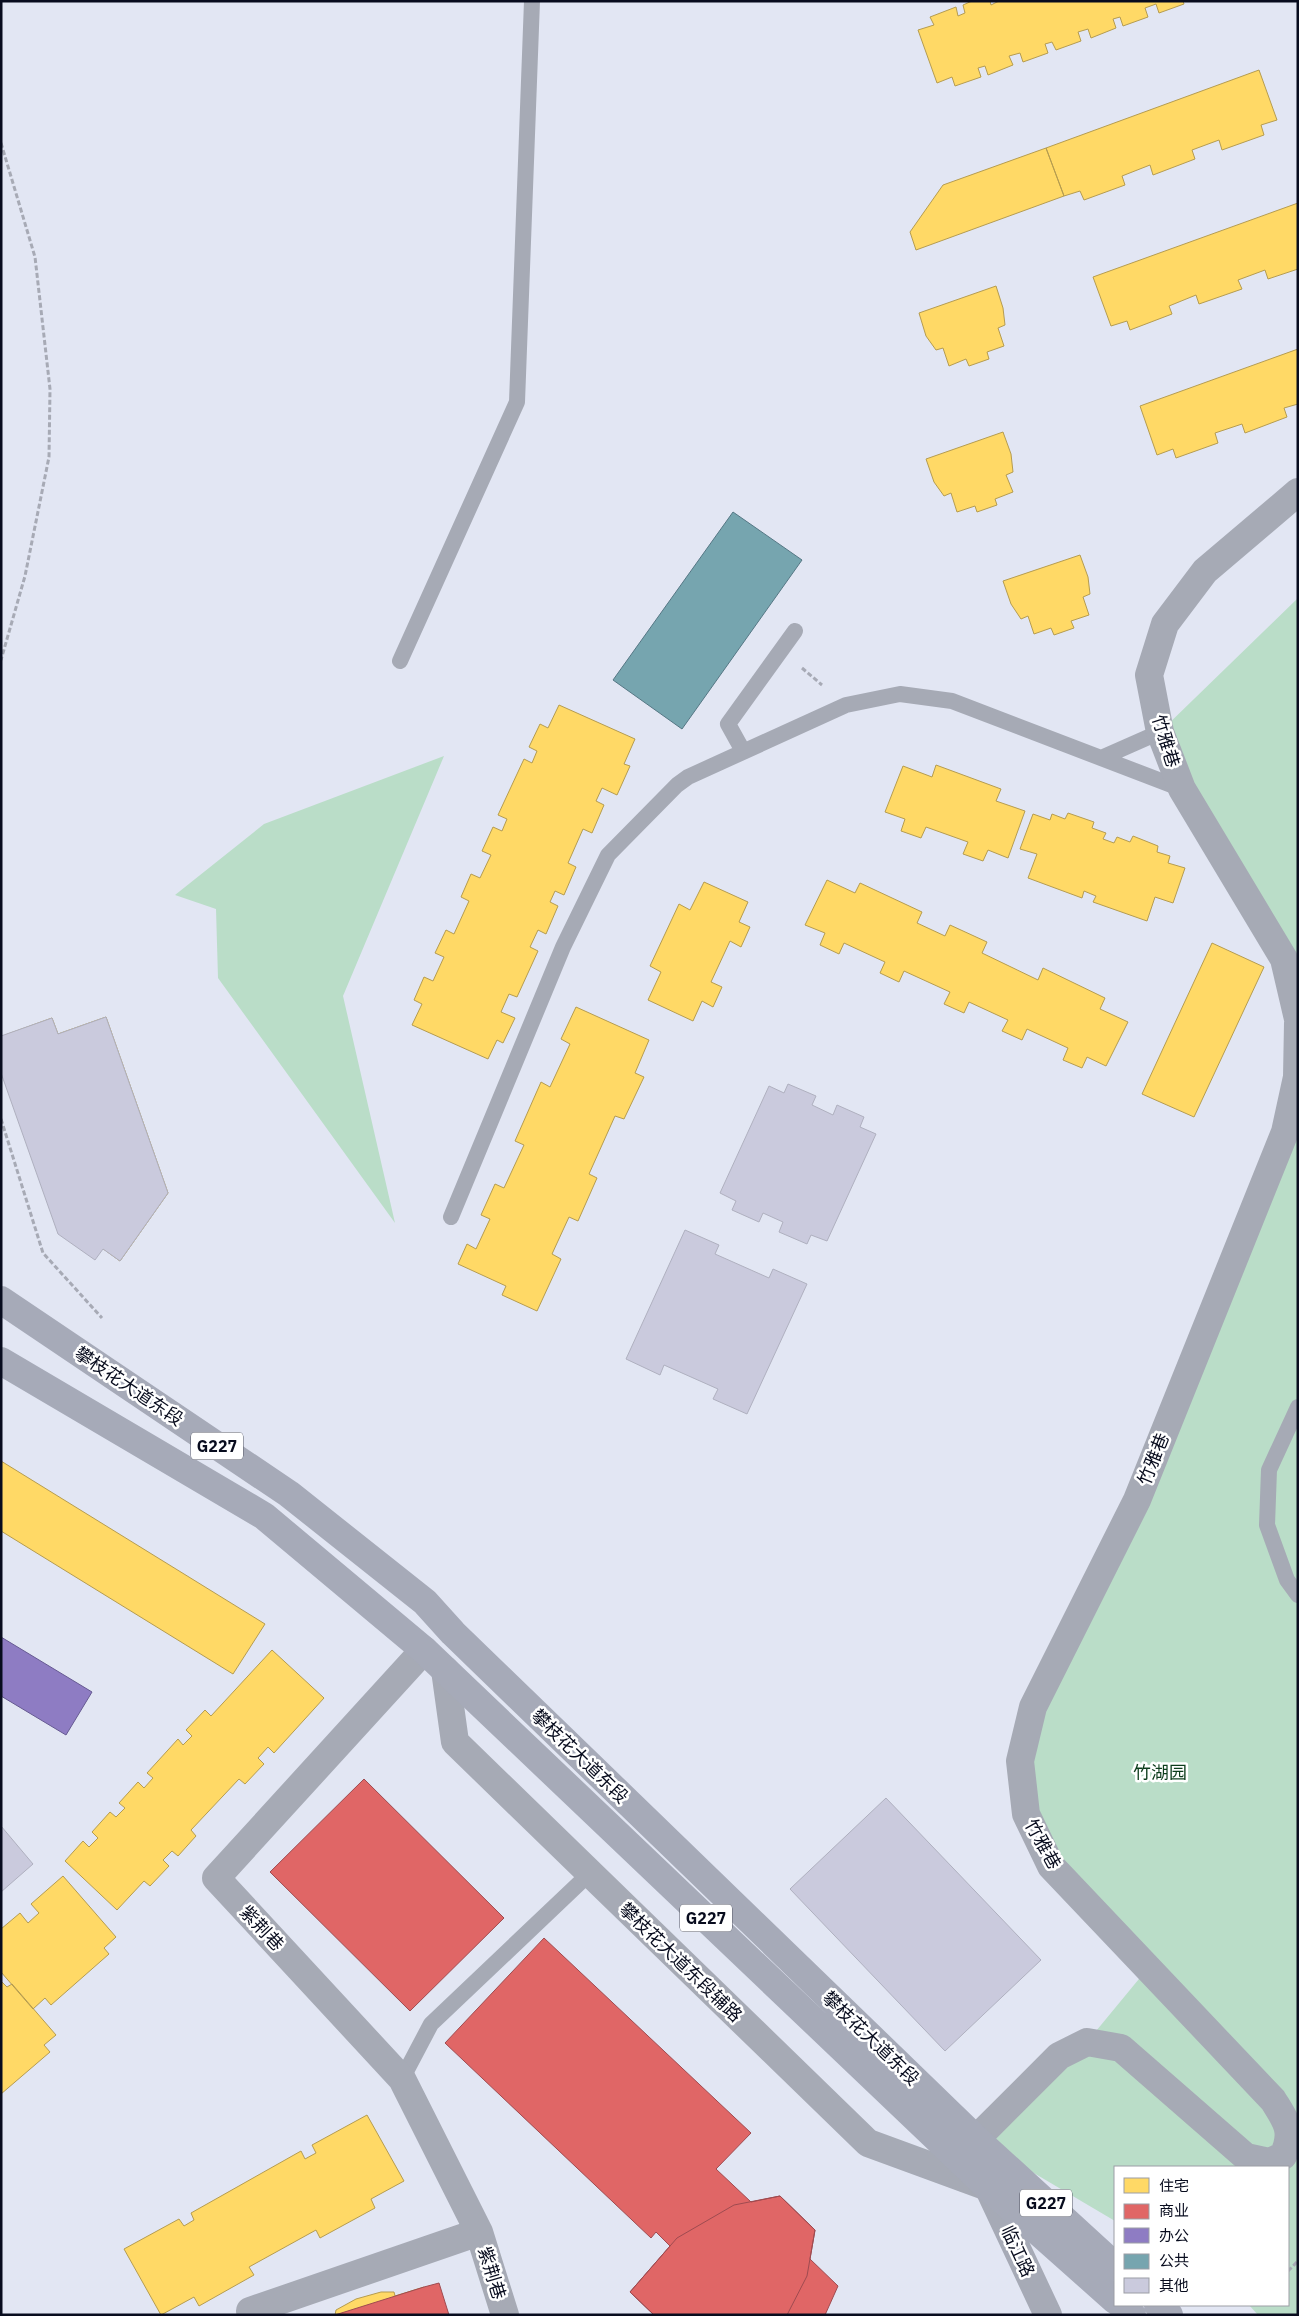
<svg xmlns="http://www.w3.org/2000/svg" width="1299" height="2316" font-family="'IBM Plex Sans','Noto Sans SC',sans-serif">
  <rect width="100%" height="100%" fill="#e2e6f3"/>
  <path fill="#baddc8" d="M1298,598V1019L1160,732Z
    M444,756L343,996L395,1223L218,978L216,909L175,895L264,824Z
    M1298,1023V2315H1258L1249,2305H1288V2167H1115V2221L976,2139L1087,2042L1148,1968L1051,1866L1020,1761L1285,1132Z"/>
  <path fill="#ffd966" stroke="#b59c50" d="M972,1H990L991,5L999,1H1183L1184,4L1159,13L1156,4L1145,8L1148,17L1123,26L1120,17L1113,19L1116,28L1091,38L1088,29L1078,32L1081,41L1056,50L1052,42L1045,44L1048,53L1023,62L1020,53L1009,56L1013,65L988,75L985,66L978,68L981,77L955,86L952,77L937,83L918,30L934,25L930,17L956,7L958,16L965,13L963,5Z
    M1259,70L1277,120L1261,125L1264,135L1222,150L1219,140L1192,150L1195,159L1153,175L1150,165L1122,176L1125,185L1084,200L1080,191L1064,196L1046,148Z
    M1046,148L1064,196L916,250L910,232L943,185Z
    M1298,203V269L1268,279L1265,270L1238,280L1242,289L1199,304L1196,295L1169,306L1172,314L1130,330L1127,321L1111,326L1093,277Z
    M996,286L1003,308L1005,325L998,328L1004,346L987,352L989,359L969,366L966,359L949,366L943,348L936,350L926,336L919,313Z
    M1298,349V404L1284,408L1287,417L1245,433L1242,424L1215,433L1218,443L1176,458L1173,449L1157,455L1140,406Z
    M1003,432L1011,454L1013,472L1006,475L1013,492L995,499L997,505L977,512L975,506L957,512L951,493L944,496L934,482L926,459Z
    M1080,555L1088,577L1090,594L1083,597L1089,615L1071,621L1074,628L1054,635L1051,628L1034,634L1028,616L1021,619L1011,604L1003,581Z
    M559,705L635,739L624,764L630,766L617,795L602,788L596,801L604,805L592,833L583,829L568,863L576,867L564,895L555,891L550,902L558,906L546,934L538,930L530,947L538,951L517,997L509,994L501,1012L515,1018L503,1043L497,1040L488,1059L412,1025L422,1004L414,1000L424,977L433,981L444,957L435,953L446,930L454,934L469,901L461,897L471,874L480,878L491,855L482,851L493,827L502,831L507,819L498,815L524,759L532,763L537,751L529,747L540,724L548,728Z
    M936,765L1001,789L996,801L1025,811L1008,858L988,850L983,861L963,854L968,842L926,827L921,838L901,831L905,819L885,812L903,766L932,777Z
    M1068,813L1094,822L1092,828L1106,833L1103,839L1114,843L1117,837L1130,842L1133,836L1158,846L1157,852L1170,856L1168,863L1185,868L1173,903L1155,897L1147,921L1093,902L1096,896L1084,891L1082,898L1028,878L1037,854L1020,849L1033,814L1050,820L1052,814L1065,819Z
    M827,880L855,893L860,883L922,912L917,923L945,936L950,925L987,942L982,953L1038,980L1043,968L1105,998L1100,1009L1128,1022L1106,1066L1087,1057L1082,1068L1063,1060L1068,1048L1027,1029L1022,1040L1002,1031L1008,1020L969,1002L964,1013L944,1004L950,992L904,971L899,982L880,973L885,962L844,943L839,954L820,945L825,933L805,925Z
    M704,882L748,902L739,922L750,927L741,947L730,941L711,982L722,987L713,1007L702,1001L693,1021L648,1000L661,972L650,966L679,904L690,910Z
    M1212,943L1264,967L1194,1117L1142,1094Z
    M576,1007L649,1040L635,1073L644,1077L624,1119L615,1116L589,1174L597,1178L578,1221L569,1217L552,1254L561,1259L537,1311L502,1295L506,1286L458,1264L467,1244L476,1249L490,1219L481,1215L495,1184L504,1188L524,1145L515,1141L541,1082L550,1087L570,1044L561,1039Z
    M106,1017L168,1193L120,1261L73,1227L5,1035L52,1018L58,1034Z
    M1,1461L265,1624L233,1674L1,1531Z
    M272,1650L324,1698L274,1753L268,1747L258,1758L264,1764L245,1784L239,1779L191,1830L196,1836L178,1856L172,1851L163,1860L169,1866L150,1886L144,1881L117,1910L65,1861L83,1841L89,1847L98,1838L92,1832L110,1812L116,1817L125,1808L119,1803L138,1782L144,1788L153,1778L147,1773L178,1739L183,1745L192,1736L186,1730L205,1710L211,1716Z
    M63,1876L116,1937L104,1948L109,1954L51,2005L45,1998L33,2009L1,1972V1929L20,1913L28,1923L39,1913L31,1904Z
    M1,1981L7,1987L12,1984L56,2035L44,2045L50,2052L1,2094Z
    M367,2115L404,2181L371,2199L375,2208L320,2238L316,2230L249,2267L254,2275L199,2306L194,2297L161,2315L124,2249L179,2219L184,2226L194,2220L191,2213L301,2151L305,2159L316,2153L312,2145Z
    M424,2287L433,2315H335L336,2310L356,2299L381,2292H394L395,2296Z"/>
  <path fill="#e06666" stroke="#9f4b50" d="M364,1779L504,1918L410,2011L270,1872Z
    M544,1938L751,2133L716,2169L751,2202L780,2196L815,2230L810,2259L838,2286L825,2315H654L630,2292L670,2246L656,2232L651,2238L445,2043Z
    M780,2196L815,2230L807,2276L787,2315H654L630,2292L677,2238L734,2205Z
    M439,2283L449,2315H335L424,2287Z"/>
  <path fill="#8e7cc3" stroke="#665a92" d="M1,1637L92,1692L66,1735L1,1696Z"/>
  <path fill="#76a5af" stroke="#557784" d="M733,512L802,560L682,729L613,680Z"/>
  <path fill="#cacadd" stroke="#afb0bf" d="M106,1017L168,1193L120,1261L103,1249L95,1260L58,1234L1,1073V1036L52,1018L58,1034Z
    M788,1084L816,1096L812,1105L833,1115L837,1105L864,1117L860,1127L876,1134L827,1241L811,1235L807,1244L779,1232L783,1222L763,1213L759,1222L732,1210L736,1201L720,1193L769,1086L784,1093Z
    M685,1230L719,1245L715,1254L769,1278L773,1269L807,1284L747,1414L713,1399L718,1389L664,1365L660,1375L626,1359Z
    M886,1798L1041,1960L945,2051L790,1889Z
    M1,1826L33,1864L1,1892Z"/>
  <g fill="none" stroke-linecap="round" stroke-linejoin="round">
    <path stroke="#a7aab5" stroke-width="3" stroke-dasharray="5 2.5" stroke-linecap="butt" d="M1,143L35,257L50,389L49,457L25,576L1,660
      M802,668L822,685
      M1,1119L43,1253L102,1318
      M1288,2271L1298,2261"/>
    <path stroke="#a6aab5" stroke-width="16" d="M400,661L517,402L532,1
      M743,751L728,724L795,631
      M1101,758L1160,732
      M451,1217L563,947L608,855L677,785L688,777L846,705L900,694L952,701L1182,789
      M1298,1407L1269,1470L1267,1525L1287,1580L1298,1595
      M402,2079L431,2024L590,1873"/>
    <path stroke="#a6aab5" stroke-width="28" d="M1298,492L1205,571L1165,624L1149,675L1160,732L1182,789L1284,959L1298,1019
      M965,2159L976,2139L1059,2056L1087,2042L1121,2048L1246,2157L1269,2162L1283,2156C1295,2131 1286,2121 1273,2100L1051,1866L1026,1814L1020,1761L1033,1707L1137,1500L1285,1132L1297,1077L1298,1023"/>
    <path stroke="#a6aab5" stroke-width="28" d="M424,1650L216,1878L402,2079L479,2232L505,2315
      M445,1670L455,1742L868,2143L988,2187
      M251,2315L250,2311L479,2232"/>
    <path stroke="#a6aab6" stroke-width="28" d="M988,2187L1048,2315"/>
    <path stroke="#a6aab8" stroke-width="28" d="M1,1300L289,1494L425,1602L453,1633L976,2139L1115,2266
      M1,1361L264,1516L424,1650L988,2187L1115,2300
      M1121,2305L1132,2315
      M1158,2305L1169,2315"/>
  </g>
  <g text-anchor="middle" dominant-baseline="central" stroke-width="5" stroke-linejoin="round" paint-order="stroke">
    <g fill="#fff" stroke="#525562" stroke-width="1">
      <rect x="191" y="1432.5" width="52" height="27" rx="4"/>
      <rect x="680" y="1904.5" width="52" height="27" rx="4"/>
      <rect x="1020" y="2189.5" width="52" height="27" rx="4"/>
    </g>
    <g font-size="16" font-weight="bold" fill="#080c1e">
      <text x="217" y="1446">G227</text>
      <text x="706" y="1918">G227</text>
      <text x="1046" y="2203">G227</text>
    </g>
    <g font-size="18" fill="#080c1e" stroke="#fff">
      <text transform="translate(1166 741) rotate(73)">竹雅巷</text>
      <text transform="translate(129 1386) rotate(34)">攀枝花大道东段</text>
      <text transform="translate(1153 1459) rotate(-68)">竹雅巷</text>
      <text transform="translate(580 1756) rotate(44)">攀枝花大道东段</text>
      <text transform="translate(1043 1844) rotate(61)">竹雅巷</text>
      <text transform="translate(262 1928) rotate(47)">紫荆巷</text>
      <text transform="translate(681 1962) rotate(44)">攀枝花大道东段辅路</text>
      <text transform="translate(871 2038) rotate(44)">攀枝花大道东段</text>
      <text transform="translate(1018 2251) rotate(65)">临江路</text>
      <text transform="translate(492 2273) rotate(73)">紫荆巷</text>
    </g>
    <g font-size="18" fill="#0d3d1c" stroke="#fff">
      <text x="1160" y="1772">竹湖园</text>
    </g>
  </g>
  <rect width="1299" height="2316" fill="none" stroke="#080c1e" stroke-width="5"/>
  <rect x="1114" y="2166" width="175" height="140" fill="#ffffff" stroke="#9c9ea5"/>
  <rect x="1124" y="2178" width="25" height="15" fill="#ffd966" stroke="#9c9ea5"/>
  <text x="1159" y="2191" font-size="15" fill="#080c1e">住宅</text>
  <rect x="1124" y="2204" width="25" height="15" fill="#e06666" stroke="#9c9ea5"/>
  <text x="1159" y="2216" font-size="15" fill="#080c1e">商业</text>
  <rect x="1124" y="2228" width="25" height="15" fill="#8e7cc3" stroke="#9c9ea5"/>
  <text x="1159" y="2241" font-size="15" fill="#080c1e">办公</text>
  <rect x="1124" y="2254" width="25" height="15" fill="#76a5af" stroke="#9c9ea5"/>
  <text x="1159" y="2266" font-size="15" fill="#080c1e">公共</text>
  <rect x="1124" y="2278" width="25" height="15" fill="#cacadd" stroke="#9c9ea5"/>
  <text x="1159" y="2291" font-size="15" fill="#080c1e">其他</text>
</svg>
